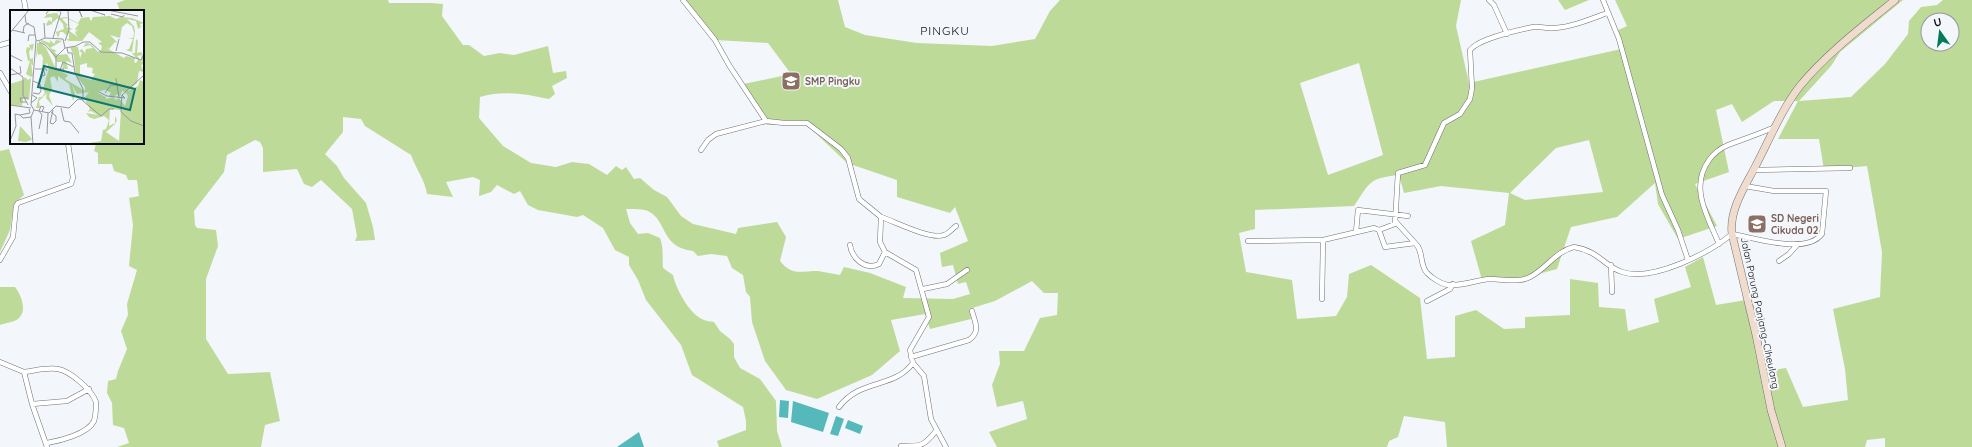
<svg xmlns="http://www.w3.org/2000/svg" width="1972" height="447" font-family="Quicksand,sans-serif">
  <rect width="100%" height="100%" fill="#f3f6fb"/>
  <path fill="#beda99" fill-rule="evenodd" d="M125,0H388L389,3H431L443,4L442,16L463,45H469L484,56L500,53L514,55L548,46L553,73L566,71L567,78L552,86L555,94L549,99C526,94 503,90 480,97L479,118L503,146L531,163L556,167L572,162L589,164L607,175L616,166L622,170L626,167L634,179L640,178L654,190L667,197L681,216L693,224L736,234L738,228L777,222L786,237L780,261C792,276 800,271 818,271C825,272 833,274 840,275L844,267L870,273L906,287L903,298L953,299L970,294L966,282L958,284L953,265L942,267L940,253L968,241L955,207L950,213L897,197V180L847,163L807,125H767L739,85L791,74L768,43L715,40L685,0H838L845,27L865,35L917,43L992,46L1035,39L1050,11L1060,0H1461L1456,26L1469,83L1621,49L1614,32L1627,26L1615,0H1903L1840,52L1831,66L1799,101L1851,97L1885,64L1908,34L1909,21L1921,7L1937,5L1943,0H1972V447H1885V438L1867,440L1865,447H1447L1445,422L1404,416L1398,437L1389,441L1387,447H997L989,432L1027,419L1023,401L997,407L992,385L1000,364L999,351H1024L1040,318L1057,315L1058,293H1044L1032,281L995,301L969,309L971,319L930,329L925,314L891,320L900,351L872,375L817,399L786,390L765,361L752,322L750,297L746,292L743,275L732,268L727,256L711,254L698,256L693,251C660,247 668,221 648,211C643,209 633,209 626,209L630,223L638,234L648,233L660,238C664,248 662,258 663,268L673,275C676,289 689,313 702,319C705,321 710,321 714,322L720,331L730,339L734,344V357L740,368L760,379L776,401L777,431L782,447H719L717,441L746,430V421L743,407L692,375L681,345L646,300L638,280L629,265V257L615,250L603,228L583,215L577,217L538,210L528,205L520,191L514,194L497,185L491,192L479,196L480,180L473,177L446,182L453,197L427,194C425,180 416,169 411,155L365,126L361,119L343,117V132L325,154L337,166L344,178L366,203L373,227L375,240L355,241L357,236L352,209L321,180L312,187L304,184L297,169L263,172V148L260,142L255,140L227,155L224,172L194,211L195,225L197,228L216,230L218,246L206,279V339L228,374L270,372L280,421L265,425L261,447H117L129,443L124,428L113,425L112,403L107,393L108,381L116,379L118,371L127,349L121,331L128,315L127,304L137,270L129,266L133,225L129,198L139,196L137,180H128L126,175L114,171L112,164H98V153L94,151L96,144L143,143V11H120L117,3ZM1928,20H1952V44H1928ZM1359,63L1383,155L1328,175L1300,83ZM1774,101H1798L1778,139H1819L1824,170L1867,166L1882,252L1880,297L1833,309L1845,369L1848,400L1803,407L1786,368L1768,371L1752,299L1716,305L1703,257L1685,267L1691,287L1654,299L1659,322L1628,331L1625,309L1599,307L1598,283L1570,279V315L1525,317V328L1504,329L1476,310L1455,316V357L1427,359L1420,298L1371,265L1349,274L1347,297L1336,316L1297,319L1292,280L1246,272L1239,233L1255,229V210L1354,206C1370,182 1369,178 1399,175L1404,193L1441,186L1509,193L1505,225L1471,241L1482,280L1523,283L1542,273L1557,269L1571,227L1617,217L1655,183L1658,204L1678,239L1717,226L1695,184L1729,172L1716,110L1732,104L1742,122ZM1589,140L1603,192L1525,200L1510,193L1556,148Z
    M1558,0H1589L1565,10Z
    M9,149L24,195L14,204L10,230L0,252V151Z
    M0,287H15C21,295 28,311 18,319C14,322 5,323 0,325Z"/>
  <path fill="#55b9bc" d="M780,400L789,401L788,418L779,417Z
    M793,401L829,413L823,432L791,422Z
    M836,416L844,419L838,436L830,434Z
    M848,420L863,426L860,434L845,428Z
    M639,432L644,447H617Z"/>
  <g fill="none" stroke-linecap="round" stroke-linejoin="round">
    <g stroke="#6f7176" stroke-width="5.5">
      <path id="street" d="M24,0L26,11
        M683,0L715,40L729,65L766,121L784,123H807L841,149L848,158L859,199L881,217L880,242L885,252L916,270L929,317L910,350L913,363L924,376L931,419L946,447
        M1489,0L1494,5L1507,34
        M1603,0L1619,39L1662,195L1678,230L1688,260
        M0,45L11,42
        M0,73L11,92
        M701,150L708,140L716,134L766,121
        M1753,170L1850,168
        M881,217C896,222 930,240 944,235C948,234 952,229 956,226
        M1396,222L1415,243
        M1379,230L1395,224L1398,173L1425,165L1444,123L1460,114L1470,99L1472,88L1470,50C1478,39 1518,30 1533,27C1540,26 1547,29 1554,28C1572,27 1591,19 1607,13
        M1356,232L1358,210L1408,216
        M1248,241L1323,240L1374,228L1379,230L1385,247L1415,243C1424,251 1419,264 1427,273C1432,278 1441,284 1448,285C1463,286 1476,280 1490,279C1503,279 1518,283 1530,277C1546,269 1556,251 1574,247C1599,251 1604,266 1622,272C1653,282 1709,253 1732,234C1755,238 1806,255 1822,234L1826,191H1774L1745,186
        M1719,244C1708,217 1689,188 1709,160C1714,153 1721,148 1728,145C1744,139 1759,134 1775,127
        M850,245C852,258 865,271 879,264L885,252
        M0,260L13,237L16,206L18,203L71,184L73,178L68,143
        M1779,261L1789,254L1797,245
        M1611,265L1612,292
        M923,289L947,284L967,270
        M1322,299L1323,240
        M1427,301L1450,289L1453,284
        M911,357L969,340C981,331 975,323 972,311
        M0,362L24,372L32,404L47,447
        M24,372C34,371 47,367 58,369C70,371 92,390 96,402C96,408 96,415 94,421C88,434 59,441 47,443
        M32,404L67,401L89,389
        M839,407C861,378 894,389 913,363
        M901,446C921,446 923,447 936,431"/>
    </g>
    <g stroke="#6f7176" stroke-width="8">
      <path id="secondary" d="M1782,447L1771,410L1756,335L1732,234C1729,211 1744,188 1754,169C1769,141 1781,110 1800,86C1825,55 1864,25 1895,0"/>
    </g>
    <use href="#street" stroke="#fff" stroke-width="4.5"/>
    <use href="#secondary" stroke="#efdccd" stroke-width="7"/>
  </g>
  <defs>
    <g id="school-square" transform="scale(1)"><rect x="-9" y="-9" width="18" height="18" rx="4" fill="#8d6e63" stroke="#f3f6fb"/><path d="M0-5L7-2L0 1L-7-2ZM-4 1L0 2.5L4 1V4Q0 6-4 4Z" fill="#fff"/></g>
  </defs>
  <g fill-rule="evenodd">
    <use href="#school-square" x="791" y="81"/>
    <use href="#school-square" x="1757" y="224"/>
  </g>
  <g text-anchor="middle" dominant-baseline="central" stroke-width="4" stroke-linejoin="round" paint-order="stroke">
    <g font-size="10" font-weight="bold" fill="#785e54" stroke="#f3f6fb" text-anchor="start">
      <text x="805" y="81">SMP Pingku</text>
      <text x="1771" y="218">SD Negeri<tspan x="1771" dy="12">Cikuda 02</tspan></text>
    </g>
    <g font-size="10" fill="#0c0c0e" stroke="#f3f6fb">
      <text transform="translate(1760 313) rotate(78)">Jalan Parung Panjang–Ciheulang</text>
    </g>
    <g font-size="12" letter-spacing="1" fill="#0c0c0e" stroke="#f3f6fb">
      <text x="945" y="30">PINGKU</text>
    </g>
  </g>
  <g transform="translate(10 10)">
    <rect width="134" height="134" fill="#f3f6fb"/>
    <path d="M47,3L50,8L56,7L68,13L71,8L79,7L81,11L83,7L100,6L106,9L111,7L122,8L134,13L130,14L131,17L128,19L126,11L117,9L124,16L125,21L122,42L116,40L119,39L123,29L118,28H123L124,23L122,16L117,13L112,17L110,28L100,25L108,33L105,32L99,39L95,37L114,48L116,46L125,48L124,52L126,53L128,50L122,43H125L126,29L128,31L127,43L131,42L134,47V53L131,50L132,45L127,46L134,54L131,55L134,62L129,61L127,73L116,82L128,76L130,70L134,72V131L132,134H74L91,131L93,120L96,119L99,110L94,106L84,109L79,107L76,103L88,105L81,101L78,102L80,99L74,88L79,82L67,84L62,75L65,84L63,91L59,74L48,66V72L44,66L40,68L42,79L39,86L43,96L36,88L37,83L29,91L30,98H26L29,87H32L35,83L33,79L39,58L37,53L32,58L33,48L31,44L28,45V41L26,48L27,33H31L36,38L46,59L58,65L55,69L75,81V77L66,66L64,46L60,37H68L70,48L72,43L69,41L72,39L75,43L76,39L83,38L80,35L73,37L76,33L81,34L88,42L91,40L92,36L88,33L92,32L79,22L72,31H59L56,29H59V23L56,25L53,22H50L48,28L46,22L54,19L53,14L48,8L42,13L43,18L42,14L37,16L36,14L39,10L42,12V7L34,8L37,4ZM56,8L69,14L65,19L66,22V20L68,19L65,23L68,27L58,20L63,19L56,17L58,15L52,9ZM77,53V57L83,58L82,63L85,64L81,70L72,67L70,63V55ZM96,80L101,83L99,86L103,87L108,84L110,87L112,81L115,82L118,86L115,96L109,88L106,90L103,87L96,89V87L88,83L90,81ZM100,99L111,100L109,131L96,122L105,114L107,110L105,106V113L99,116ZM32,30L40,33V30L44,34L46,30L52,31L40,38L47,41L44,42L48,45L57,44L62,53L56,51L58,59H53L52,52H47L38,36L30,31ZM24,34L22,42L21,38L19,42L20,49L23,48V56L21,53L23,66L21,67L16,64L20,51H18L16,41L17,37L20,38L19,35ZM15,67L18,70L21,68L19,90L13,88L12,96L0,95V83L2,81L0,82V74L13,70ZM10,116L22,129L21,130L16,132L8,131Z" fill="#beda99" fill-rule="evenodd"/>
    <path fill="none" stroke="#97989c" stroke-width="1" d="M69,0L72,7L69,0M80,0L95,5L92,4M97,0L128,6M36,4L39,0L51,1M101,4L113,7L114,5M15,5L16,13L24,17L26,30L28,31L35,28L53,29L55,38L66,36L73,32H80L91,42L112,43L131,50L134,44M34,13L35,28M2,20L15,23M0,23L19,0M13,23L14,16L19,13M43,28L51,2M18,31L19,25H25M55,31L59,20L58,0M29,32L35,35L46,47V59H54M57,38L58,43H62L65,63L73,79V91L91,106L99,99H104M106,41L109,29M0,45L12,51M46,47L55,38M0,58L13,67V85L18,95M25,59H36L37,61M50,60L53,52L64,57M0,65L11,63L10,56M134,65L112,85L111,96V102L121,111L134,116M106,68L109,88M29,73L32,66L35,65L33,58M89,82L97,86L115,88L112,85M23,83L29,84L31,81L30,74L23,71M95,83L101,75H108M16,92H11L10,88H18M21,93L27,88L22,85M0,95L21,98M51,98L54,111L60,112L69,123M19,99L20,103L10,105L13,108L21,107M24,100L39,103L46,96L59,98L68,89L73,90M29,101L31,96L34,97L32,102M40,113L43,114L46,111V106L41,102M40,113L43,100M29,119L32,105L29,101M37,124L38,103M0,131L6,116L5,104L10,105M23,134L21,107L24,100L21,95L26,30"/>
    <path fill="#0f766e" fill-opacity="0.15" stroke="#0f766e" stroke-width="2" d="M34,56L125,79L120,100L28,77Z"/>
    <rect width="134" height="134" fill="none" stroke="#0c0c0e" stroke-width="2"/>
  </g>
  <g transform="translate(1940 32) rotate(346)"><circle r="19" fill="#f3f6fb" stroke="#97989c"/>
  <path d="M0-3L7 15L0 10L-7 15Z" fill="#047a56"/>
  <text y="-6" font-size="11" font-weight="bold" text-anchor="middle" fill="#0c0c0e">U</text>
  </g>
</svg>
